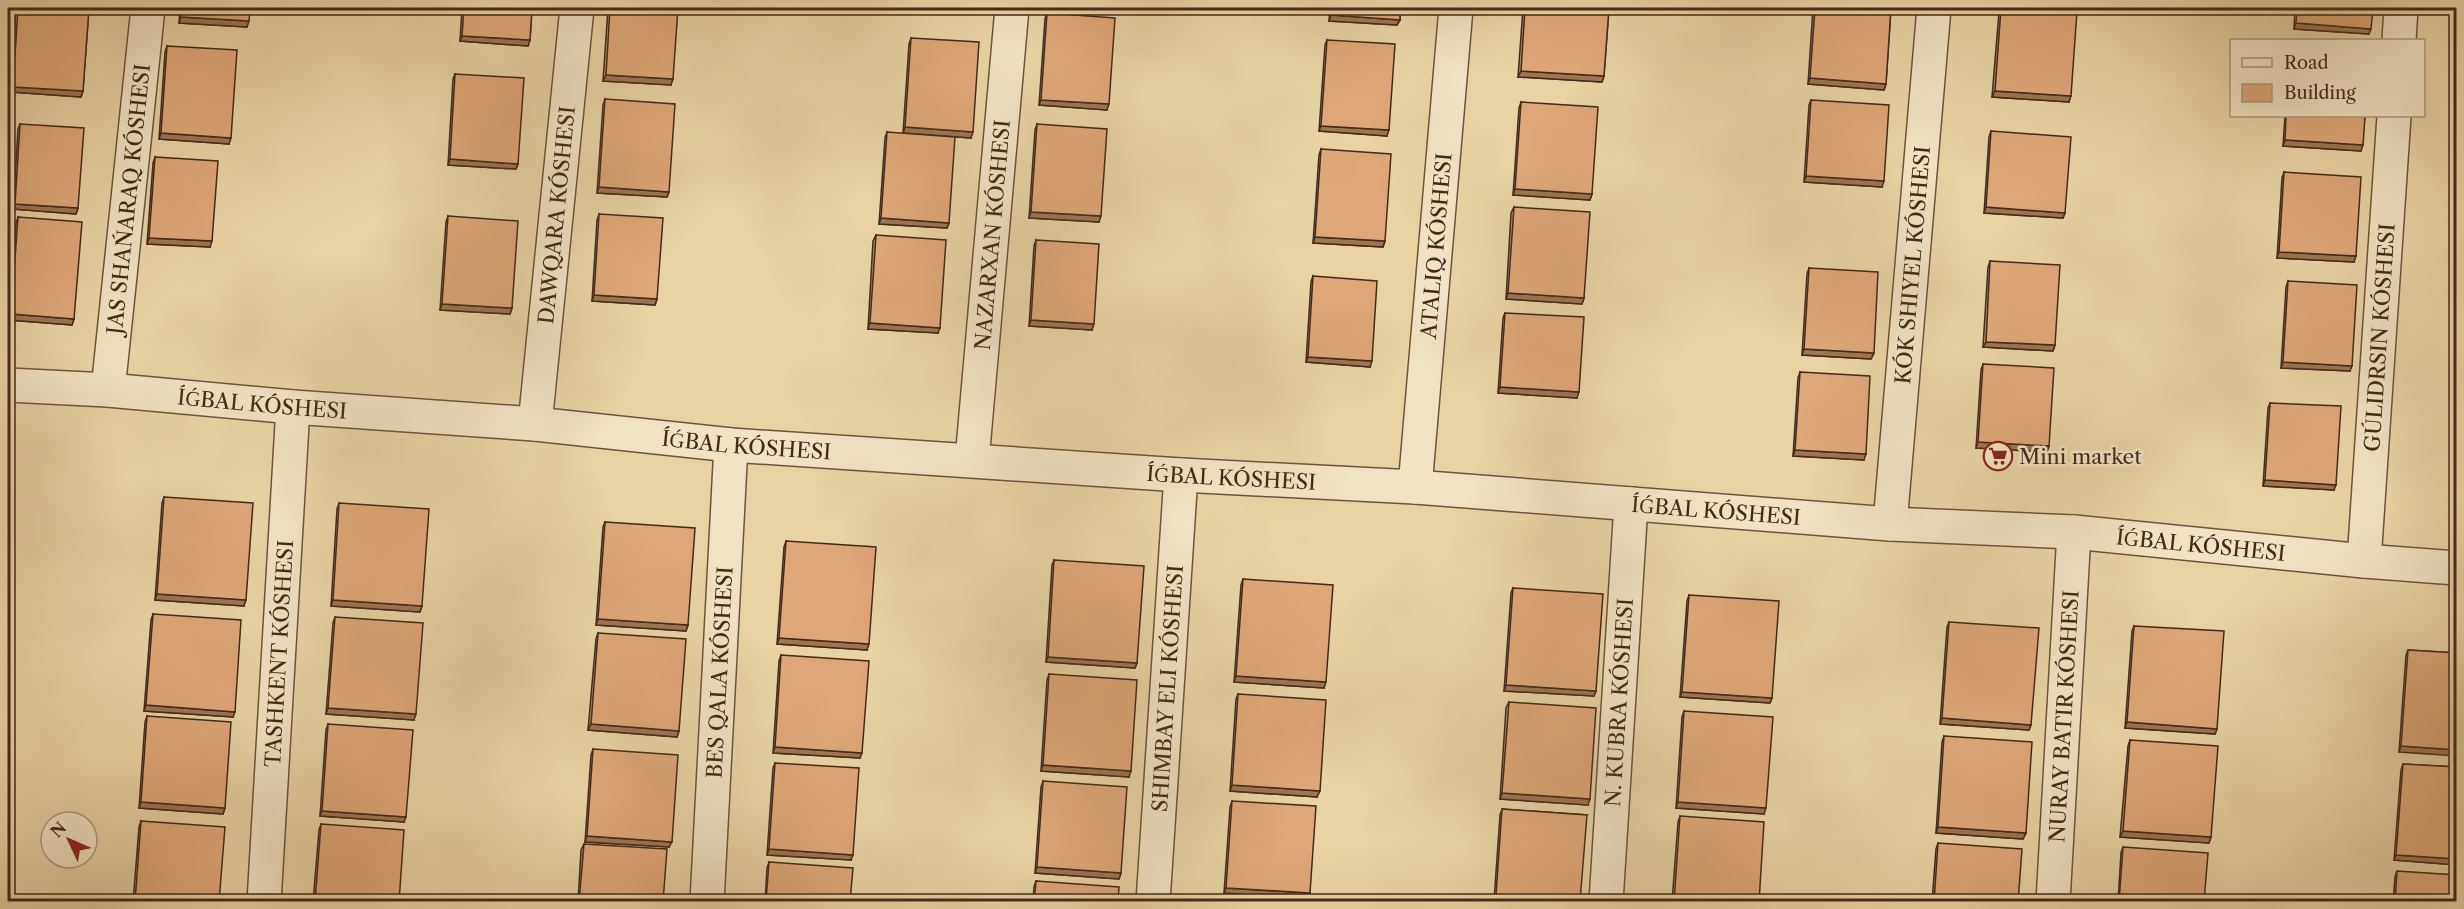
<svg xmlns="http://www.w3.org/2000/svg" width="2464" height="909" font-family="'Libre Caslon Text',serif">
  <rect width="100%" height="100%" fill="#e8d4a3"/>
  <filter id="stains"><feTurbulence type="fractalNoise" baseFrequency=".00333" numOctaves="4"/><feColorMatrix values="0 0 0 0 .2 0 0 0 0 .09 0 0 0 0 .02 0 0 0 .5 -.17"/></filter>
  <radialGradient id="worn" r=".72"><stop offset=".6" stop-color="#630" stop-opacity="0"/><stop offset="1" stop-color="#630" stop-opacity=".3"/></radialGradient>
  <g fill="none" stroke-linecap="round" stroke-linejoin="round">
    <g stroke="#6d543e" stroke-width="36">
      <g id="minor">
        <path d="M2399,40L2401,8"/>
        <path id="s1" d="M8,385L108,390L293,407L535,424L731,445L1181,475L1415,487L1890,524L2074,532L2364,561L2456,568"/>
        <path id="s2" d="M108,390L148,8"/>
        <path id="s3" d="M535,424L577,8"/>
        <path id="s4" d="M972,460L1012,8"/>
        <path id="s5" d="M1415,487L1456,8"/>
        <path id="s6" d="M1890,524L1934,8"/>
        <path id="s7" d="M2364,561L2394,116"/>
        <path id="s8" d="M264,902L293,407"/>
        <path id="s9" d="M707,902L731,445"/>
        <path id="s10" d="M1153,902L1181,475"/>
        <path id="s11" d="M1606,902L1631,504"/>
        <path id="s12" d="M2053,902L2074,532"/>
      </g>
    </g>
    <use href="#minor" stroke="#f0e3c3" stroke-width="33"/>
  </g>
  <path fill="#c09066" stroke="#44291c" stroke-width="1.5" d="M16,8H89L83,91L81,97L11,92Z
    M180,8H250L247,27L179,23Z
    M462,8H532L530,40L528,46L460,41Z
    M608,8H678L671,85L603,81Z
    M1330,8H1400V20L1397,25L1329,21Z
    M1523,8H1609L1604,76L1602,82L1518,77Z
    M1813,8H1891L1886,84L1884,90L1808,84Z
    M2000,8L2069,102L1992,97L1999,12Z
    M2295,8H2373L2369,34L2294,29Z
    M1047,13L1107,110L1039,105L1045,19Z
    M911,38L971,138L903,133L909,44Z
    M1327,40L1387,136L1319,131L1325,45Z
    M167,46L229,144L159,139L165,52Z
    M455,74L518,164L516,169L448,165L453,79Z
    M605,99L669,192L667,197L597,193L603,105Z
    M1811,100L1882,187L1804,182L1809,105Z
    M1521,102L1592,194L1590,200L1513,195L1519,108Z
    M2285,116H2365L2361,151L2283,146Z
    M20,124L78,208L76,214L13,209L18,129Z
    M1037,124L1099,222L1029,218L1035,130Z
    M1991,131L2065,213L2063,218L1984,213L1989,137Z
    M887,132L949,223L947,228L879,224L885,138Z
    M1321,149L1385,241L1383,247L1313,243L1319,155Z
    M155,157L210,247L147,244L153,163Z
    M2284,172L2354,262L2277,258L2282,178Z
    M2457,174V254H2450L2455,178Z
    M1514,207L1584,298L1582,304L1506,299L1511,213Z
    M599,214L657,299L655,305L592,301L597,220Z
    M448,216L512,308L510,314L440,310L446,222Z
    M18,217L74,319L72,325L9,320L16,223Z
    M876,235L938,333L868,329L873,241Z
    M1036,240L1092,330L1029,326L1034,246Z
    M1990,261L2055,345L2053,351L1983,347L1988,267Z
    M1809,268L1874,353L1871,359L1802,355L1807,274Z
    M1313,276L1370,367L1306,362L1311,282Z
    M2288,281L2350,371L2281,368L2286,287Z
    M1505,313L1577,398L1498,393L1503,318Z
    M2457,340V375H2454Z
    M1983,364L2049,446L2047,452L1976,448L1981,370Z
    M1800,372L1864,460L1793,456L1798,378Z
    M2270,403L2334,490L2263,486L2268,408Z
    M164,497L244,606L155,600L162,503Z
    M339,503L422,606L420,612L331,606L337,509Z
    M605,522L688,625L686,631L596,625L603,527Z
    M786,541L867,650L777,644L784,547Z
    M1054,560L1137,663L1135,668L1046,662L1052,565Z
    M1243,579L1324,688L1234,682L1241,585Z
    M1513,588L1596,691L1594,696L1504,691L1511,593Z
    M1689,595L1772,698L1770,703L1680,697L1687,601Z
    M153,614L233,717L144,711L151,620Z
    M335,617L414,720L326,714L333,623Z
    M1949,622L2031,725L2029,730L1940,724L1947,627Z
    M2134,626L2217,729L2215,734L2125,728L2132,631Z
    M598,633L679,731L677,737L588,730L596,639Z
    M2408,650L2457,653L2399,752L2406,655Z
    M781,655L860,758L773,753L779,661Z
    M1049,674L1129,777L1041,771L1047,680Z
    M1238,694L1317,797L1230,791L1236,699Z
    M1509,702L1588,805L1500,799L1506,708Z
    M1684,711L1764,814L1676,808L1682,717Z
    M147,716L225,808L223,814L139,808L145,722Z
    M328,724L404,822L320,816L326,730Z
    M1944,736L2026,833L2023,839L1936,833L1942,742Z
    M2130,740L2211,837L2209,843L2120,837L2128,746Z
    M593,749L669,847L585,842L591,755Z
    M775,763L851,860L767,855L773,768Z
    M2403,764L2457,767V865L2394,860L2401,770Z
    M1043,781L1121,873L1119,879L1035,873L1041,787Z
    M1232,801L1310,893L1308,899L1224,893L1230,807Z
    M1502,809L1587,815L1494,901L1500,815Z
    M1680,816L1759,902H1672L1678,822Z
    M141,821L219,902H133L139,827Z
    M321,824L399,902H313L319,830Z
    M1938,843L2018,902H1932L1936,849Z
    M584,844L663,902H578L581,850Z
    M2123,847L2204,902H2118L2121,853Z
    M769,862L850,902H765L767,868Z
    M2397,871L2457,902H2393L2395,877Z
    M1036,881L1118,902H1033L1034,887Z"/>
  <path fill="#9c7553" stroke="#44291c" stroke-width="1.5" d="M1331,15L1400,20L1397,25L1329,21Z
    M181,17L249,21L247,27L179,23Z
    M2296,23L2371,29L2369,34L2294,29Z
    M462,36L530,40L528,46L460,41Z
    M1521,71L1604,76L1602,82L1518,77Z
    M606,75L673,79L671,85L603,81Z
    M1810,78L1886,84L1884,90L1808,84Z
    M13,87L83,91L81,97L11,92Z
    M1995,91L2071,96L2069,102L1992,97Z
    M1041,100L1109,104L1107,110L1039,105Z
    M1321,126L1389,130L1387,136L1319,131Z
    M905,127L973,132L971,138L903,133Z
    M161,133L231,138L229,144L159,139Z
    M2285,140L2363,145L2361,151L2283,146Z
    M450,159L518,164L516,169L448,165Z
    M1806,176L1884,181L1882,187L1804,182Z
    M599,187L669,192L667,197L597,193Z
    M1515,189L1592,194L1590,200L1513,195Z
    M15,204L78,208L76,214L13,209Z
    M1986,207L2065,213L2063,218L1984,213Z
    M1031,212L1101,216L1099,222L1029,218Z
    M881,218L949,223L947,228L879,224Z
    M1315,237L1385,241L1383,247L1313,243Z
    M149,238L212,241L210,247L147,244Z
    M2452,248H2457V254H2450Z
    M2279,252L2356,256L2354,262L2277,258Z
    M1508,293L1584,298L1582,304L1506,299Z
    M594,295L657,299L655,305L592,301Z
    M442,304L512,308L510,314L440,310Z
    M11,314L74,319L72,325L9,320Z
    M1031,320L1094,324L1092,330L1029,326Z
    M870,323L940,328L938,333L868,329Z
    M1986,342L2055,345L2053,351L1983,347Z
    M1804,349L1874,353L1871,359L1802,355Z
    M1308,357L1372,361L1370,367L1306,362Z
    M2283,362L2352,366L2350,371L2281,368Z
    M1500,387L1579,392L1577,398L1498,393Z
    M1978,442L2049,446L2047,452L1976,448Z
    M1795,450L1866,454L1864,460L1793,456Z
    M2265,480L2336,485L2334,490L2263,486Z
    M157,594L246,600L244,606L155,600Z
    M333,600L422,606L420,612L331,606Z
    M598,619L688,625L686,631L596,625Z
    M779,638L869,644L867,650L777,644Z
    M1048,657L1137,663L1135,668L1046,662Z
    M1236,676L1326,682L1324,688L1234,682Z
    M1506,685L1596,691L1594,696L1504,691Z
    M1682,692L1772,698L1770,703L1680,697Z
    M146,705L235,712L233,717L144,711Z
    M328,708L416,714L414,720L326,714Z
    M1942,718L2031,725L2029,730L1940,724Z
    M2127,722L2217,729L2215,734L2125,728Z
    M591,724L679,731L677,737L588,730Z
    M2401,746L2457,750V756L2399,752Z
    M775,747L862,753L860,758L773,753Z
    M1043,765L1131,771L1129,777L1041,771Z
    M1232,785L1320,791L1317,797L1230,791Z
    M1502,793L1590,799L1588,805L1500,799Z
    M141,802L225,808L223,814L139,808Z
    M1678,802L1766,808L1764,814L1676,808Z
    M322,811L406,817L404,822L320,816Z
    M1938,827L2026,833L2023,839L1936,833Z
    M2123,831L2211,837L2209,843L2120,837Z
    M587,836L672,842L669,847L585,842Z
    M769,849L853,855L851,860L767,855Z
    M2396,855L2457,859V865L2394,860Z
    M1037,867L1121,873L1119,879L1035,873Z
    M1226,888L1310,893L1308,899L1224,893Z
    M1496,895L1580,901H1494Z"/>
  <path fill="#dfa777" stroke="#44291c" stroke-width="1.5" d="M18,8H89L83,91L13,87Z
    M182,8H250L249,21L181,17Z
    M464,8H532L530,40L462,36Z
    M610,8H678L673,79L606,75Z
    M1331,8H1400V20L1331,15Z
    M1525,8H1609L1604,76L1521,71Z
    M1815,8H1891L1886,84L1810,78Z
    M2001,8H2022L2077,11L2071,96L1995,91Z
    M2297,8H2373L2371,29L2296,23Z
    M1047,13L1115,18L1109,104L1041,100Z
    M911,38L979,42L973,132L905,127Z
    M1327,40L1395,44L1389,130L1321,126Z
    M167,46L237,50L231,138L161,133Z
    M455,74L524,78L518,164L450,159Z
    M605,99L675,104L669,192L599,187Z
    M1811,100L1889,105L1884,181L1806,176Z
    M1521,102L1598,107L1592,194L1515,189Z
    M2286,116H2365L2363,145L2285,140Z
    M20,124L84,128L78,208L15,204Z
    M1037,124L1107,129L1101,216L1031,212Z
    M1991,131L2071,137L2065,213L1986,207Z
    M887,132L955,137L949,223L881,218Z
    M1321,149L1391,154L1385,241L1315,237Z
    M155,157L218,161L212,241L149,238Z
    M2284,172L2361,177L2356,256L2279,252Z
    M2457,182V248H2452Z
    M1514,207L1590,212L1584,298L1508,293Z
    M599,214L663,218L657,299L594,295Z
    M448,216L518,221L512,308L442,304Z
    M18,217L82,222L74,319L11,314Z
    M876,235L946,240L940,328L870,323Z
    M1036,240L1099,244L1094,324L1031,320Z
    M1990,261L2060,265L2055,345L1986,342Z
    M1809,268L1878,272L1874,353L1804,349Z
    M1313,276L1377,281L1372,361L1308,357Z
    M2288,281L2357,285L2352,366L2283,362Z
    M1505,313L1584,317L1579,392L1500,387Z
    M1983,364L2054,368L2049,446L1978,442Z
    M1800,372L1870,376L1866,454L1795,450Z
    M2270,403L2341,406L2336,485L2265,480Z
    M164,497L253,503L246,600L157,594Z
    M339,503L429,509L422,606L333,600Z
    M605,522L695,528L688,625L598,619Z
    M786,541L876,547L869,644L779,638Z
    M1054,560L1144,566L1137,663L1048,657Z
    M1243,579L1333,585L1326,682L1236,676Z
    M1513,588L1603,594L1596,691L1506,685Z
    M1689,595L1779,601L1772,698L1682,692Z
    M153,614L241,620L235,712L146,705Z
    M335,617L423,623L416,714L328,708Z
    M1949,622L2039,628L2031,725L1942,718Z
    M2134,626L2224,631L2217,729L2127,722Z
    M598,633L686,639L679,731L591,724Z
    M2408,650L2457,653V750L2401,746Z
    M781,655L869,661L862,753L775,747Z
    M1049,674L1137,680L1131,771L1043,765Z
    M1238,694L1326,700L1320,791L1232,785Z
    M1509,702L1596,708L1590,799L1502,793Z
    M1684,711L1773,717L1766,808L1678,802Z
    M147,716L231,722L225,808L141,802Z
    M328,724L413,730L406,817L322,811Z
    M1944,736L2032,742L2026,833L1938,827Z
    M2130,740L2218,746L2211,837L2123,831Z
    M593,749L678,755L672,842L587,836Z
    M775,763L859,768L853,855L769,849Z
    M2403,764L2457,767V859L2396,855Z
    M1043,781L1127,787L1121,873L1037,867Z
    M1232,801L1316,806L1310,893L1226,888Z
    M1502,809L1587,815L1580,901L1496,895Z
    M1680,816L1764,822L1759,902H1674Z
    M141,821L225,827L219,902H135Z
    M321,824L404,830L399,902H315Z
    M1938,843L2022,849L2018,902H1934Z
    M584,844L667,849L663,902H579Z
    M2123,847L2208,853L2204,902H2119Z
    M769,862L853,868L850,902H766Z
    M2397,871L2457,875V902H2395Z
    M1036,881L1119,887L1118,902H1034Z"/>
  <defs>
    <g id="supermarket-ring" transform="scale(1.5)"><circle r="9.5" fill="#f0e3c3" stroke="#8f2418" stroke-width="1.5"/><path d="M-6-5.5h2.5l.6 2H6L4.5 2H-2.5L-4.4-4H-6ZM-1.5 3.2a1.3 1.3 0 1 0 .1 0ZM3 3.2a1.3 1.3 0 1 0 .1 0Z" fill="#8f2418"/></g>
  </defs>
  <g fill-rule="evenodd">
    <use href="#supermarket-ring" x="1998" y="456"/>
  </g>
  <g text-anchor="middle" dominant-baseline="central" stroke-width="5" stroke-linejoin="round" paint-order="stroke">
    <g font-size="21" fill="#44291c" stroke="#f0e3c3">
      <text stroke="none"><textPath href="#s2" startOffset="192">JAS SHAŃARAQ KÓSHESI</textPath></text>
      <text stroke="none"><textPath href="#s3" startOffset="210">DAWQARA KÓSHESI</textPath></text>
      <text stroke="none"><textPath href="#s4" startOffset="226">NAZARXAN KÓSHESI</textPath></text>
      <text stroke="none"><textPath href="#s5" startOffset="242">ATALIQ KÓSHESI</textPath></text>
      <text stroke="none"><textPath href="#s6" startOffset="260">KÓK SHIYEL KÓSHESI</textPath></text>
      <text stroke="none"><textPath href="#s7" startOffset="224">GÚLIDRSIN KÓSHESI</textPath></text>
      <text stroke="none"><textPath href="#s1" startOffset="255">ÍǴBAL KÓSHESI</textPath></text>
      <text stroke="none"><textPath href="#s1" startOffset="741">ÍǴBAL KÓSHESI</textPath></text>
      <text stroke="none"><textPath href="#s1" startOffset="1227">ÍǴBAL KÓSHESI</textPath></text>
      <text stroke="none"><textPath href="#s1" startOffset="1713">ÍǴBAL KÓSHESI</textPath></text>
      <text stroke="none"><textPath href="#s1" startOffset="2199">ÍǴBAL KÓSHESI</textPath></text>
      <text stroke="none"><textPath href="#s8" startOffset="249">TASHKENT KÓSHESI</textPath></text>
      <text stroke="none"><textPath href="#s9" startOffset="230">BES QALA KÓSHESI</textPath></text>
      <text stroke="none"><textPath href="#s10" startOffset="214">SHIMBAY ELI KÓSHESI</textPath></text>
      <text stroke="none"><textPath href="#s11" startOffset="200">N. KUBRA KÓSHESI</textPath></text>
      <text stroke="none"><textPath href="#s12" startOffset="186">NURAY BATIR KÓSHESI</textPath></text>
    </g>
    <g font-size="21" fill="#44291c" stroke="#f0e3c3" text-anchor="start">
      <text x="2019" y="456">Mini market</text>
    </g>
  </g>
  <rect width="2464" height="909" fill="none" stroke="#e8d4a3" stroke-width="30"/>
  <rect x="9" y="9" width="2446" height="891" fill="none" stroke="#44291c" stroke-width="3"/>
  <rect x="15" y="15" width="2434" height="879" fill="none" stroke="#44291c" stroke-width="1.5"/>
  <rect x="2230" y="39" width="195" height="78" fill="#f0e3c3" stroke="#ab9980" stroke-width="1.5"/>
  <rect x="2242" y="58" width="30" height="9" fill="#f0e3c3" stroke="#ab9980" stroke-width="1.5"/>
  <text x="2284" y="69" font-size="18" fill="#44291c">Road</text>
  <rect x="2242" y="84" width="30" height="18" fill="#dfa777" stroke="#ab9980" stroke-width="1.5"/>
  <text x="2284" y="99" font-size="18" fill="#44291c">Building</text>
  <g transform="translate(69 840) rotate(314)"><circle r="28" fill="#f0e3c3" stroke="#ab9980" stroke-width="1.5"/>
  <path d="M0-4.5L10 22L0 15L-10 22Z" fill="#8f2418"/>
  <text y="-9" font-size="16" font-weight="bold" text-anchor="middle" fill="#44291c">N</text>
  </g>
  <rect width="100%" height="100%" filter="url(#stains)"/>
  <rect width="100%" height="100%" fill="url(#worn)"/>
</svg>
